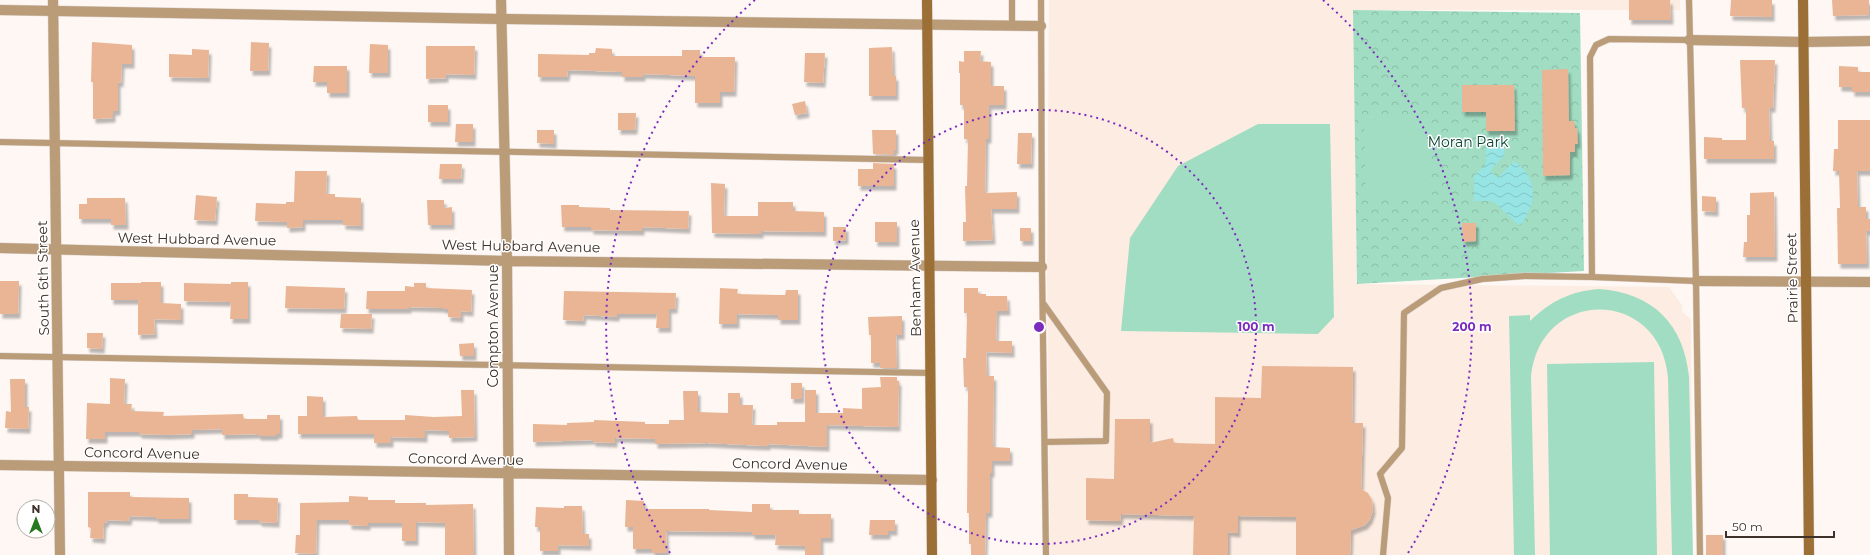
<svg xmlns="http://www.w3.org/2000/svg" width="1870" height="555" font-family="Montserrat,sans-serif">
  <defs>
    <pattern id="forest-crowns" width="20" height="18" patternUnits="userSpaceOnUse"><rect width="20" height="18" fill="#a1ddc2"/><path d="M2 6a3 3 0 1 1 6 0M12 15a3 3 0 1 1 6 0" fill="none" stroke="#8cbea7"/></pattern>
    <pattern id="water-waves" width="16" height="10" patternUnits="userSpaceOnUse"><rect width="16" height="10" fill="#97e4e5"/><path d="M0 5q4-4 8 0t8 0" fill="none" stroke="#83c4c4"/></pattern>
    <filter id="shadow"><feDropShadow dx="2.5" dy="4.5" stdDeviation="1" flood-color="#0004"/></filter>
  </defs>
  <rect width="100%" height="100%" fill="#fef7f3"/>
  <path fill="#fcece2" d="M1049,0H1680V10H1353L1357,284L1669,287L1682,305V312L1691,319L1692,555H1050L1047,289Z"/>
  <path fill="url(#forest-crowns)" d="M1353,10L1580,13L1584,271L1357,284Z"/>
  <path fill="#a1ddc2" d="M1429,118L1431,197L1366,198L1364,120Z
    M1258,124H1330L1334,317L1318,334L1121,331L1130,238L1178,166Z
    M1599,289C1653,293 1684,324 1689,377L1693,555H1672L1668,378C1661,288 1541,286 1531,376L1535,555H1514L1509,316L1530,315V321C1551,301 1571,291 1599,289Z
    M1654,362L1657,555H1550L1547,364Z"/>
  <path fill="url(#water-waves)" d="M1486,141H1504V156L1490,171L1498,178L1514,161C1539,178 1537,204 1520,226L1493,201H1474V176L1486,164Z"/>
  <path fill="#e9b594" filter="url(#shadow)" d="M1629,0H1670L1671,20H1629Z
    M1731,0H1772V17L1730,16Z
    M1832,0H1869V15L1833,16Z
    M92,42L132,45V64H122L121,83L118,82V111H113V118L93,119V82H91Z
    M251,42L269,43L268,71H250Z
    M370,44L388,45V73H369Z
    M426,46H475L474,75L446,74V78L426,79Z
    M892,47L893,76H896V96H869V48Z
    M596,48L612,49V56H682V50H700V57H735L734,92H720V103H695V76L643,74V77H622V72L568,70L567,77H538V54L589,55V53H595Z
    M192,49L209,50L208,78L169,77V54L192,55Z
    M964,51H981L980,61L991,62V86H1004V105H989V139H986L985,193L1017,192V209H991L993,240L963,241V222H966L965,186H967L968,139H964V105H960V73H959V61L964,62Z
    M805,53H825L823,83L804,82Z
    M1740,60H1775L1773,108H1769L1770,141H1774V159H1704V137L1722,138V140H1746V108H1742Z
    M314,66H347V93H327V82H313Z
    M1839,66L1858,67V72H1870V92H1852V87H1839Z
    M1568,69L1569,121H1574L1575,128H1577L1578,144H1575V152H1570V175L1543,176L1542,70Z
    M1462,85H1514L1515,131H1486V112H1462Z
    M805,101L807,113L795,115L792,104Z
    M428,105H448V122H428Z
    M618,113H636L635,130H618Z
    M1838,120H1870V171H1857L1858,207H1866V219H1870V231H1866L1867,264H1838L1837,208H1840L1839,171H1833L1834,149H1838Z
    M456,124H473V142H455Z
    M537,130H554V144L537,143Z
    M872,130H896V150H894V155L873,154Z
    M1018,133H1032L1031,164H1017Z
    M873,163L894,164V186H858V169H873Z
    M440,164H462L461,179H439Z
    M295,171H327L326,194H335V197L361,198V226L343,225V220H303V227L287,228V222L255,221L256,203L286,204V202H294Z
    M711,183L725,184L724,216H758V202H793V211L824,212V232L761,231V234L712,233Z
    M1774,192L1775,257H1743L1744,242H1747V215H1750V193Z
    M196,195L217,197L215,221L194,220Z
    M1702,196L1716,197V212L1702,211Z
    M87,198H125L126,225H111V219H79V204H87Z
    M427,200H444V208L452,207V225H428Z
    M561,205H579V207L610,208V210L689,211L688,229L642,227V231L591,230V227H562Z
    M875,222H897V242H875Z
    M1462,223H1476V241L1463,242Z
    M833,227H846V240L833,241Z
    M1020,228H1031V241H1020Z
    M0,281H19L18,314H0Z
    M141,282H161V303L181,304V320L154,319L155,334L138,335V300H111V283H141Z
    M231,282H248V319H230L231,302L184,301V283L231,284Z
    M414,283H426V288L472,290L471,312L461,311V318L448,317V309H443V308L409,307V309H366L367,291H405V286L414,287Z
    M286,286L345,288L344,309L285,308Z
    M720,288L738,289L737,294L779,295H785L786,290H798V320H778V315L737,314V324H719Z
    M964,288H978V294H986V296H1007L1008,311H997L996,341H1012V353L986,352L987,376H994L993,447L1010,448V461H992V473H990V513H986L985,555H971V544H969V513H967L968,387H964L963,358H966L967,313H964Z
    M564,291L676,293L675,309H669V328H656L657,314H617V317L584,315L583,321L563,320Z
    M341,314H372L371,329L340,328Z
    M902,316V335H896L897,368H880V363H871V335H869L868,317Z
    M87,333H103L102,349L87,348Z
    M474,343V356H460L459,344Z
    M1262,366L1353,367L1352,423H1363L1361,489L1368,493L1372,500L1373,510L1370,519L1365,525L1351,530L1350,555H1296V517L1238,516V533L1228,532V555H1193L1194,516L1121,514L1120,521L1086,520V478L1114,479L1115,419H1150V443L1173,438L1174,443L1215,444V397L1261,398Z
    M880,377H897V381H899L898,427L827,425V447L768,444V446L707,443L655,444V439L615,438V443L593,442V440L533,442V424L567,425V423L594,422V420L645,422V424H669V420H684L683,391H698V412L728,413V393H740V405H753L752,425H777V422H805V390H816V413H843V408L862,409V388L881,387Z
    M110,378L125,379L124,404H132L131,411L164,412L163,416L243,414L244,419H267V415H280V434H276V436H258V434L222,435V429L192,430V434L167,435L139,434V432H105V439H86L87,403L110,404Z
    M10,379H25V407H29L28,429L5,428L6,411L11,412Z
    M791,383H802V399H791Z
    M461,390H474L475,437L449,438V431L425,430V438L391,437V443H374V434H298V416H307V396L323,397V417L357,416L358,420H405V415L434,417L462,416Z
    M88,492H130V497L189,498V519H156V517L130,516L129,521L107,520L106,523H104L103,539L90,538L91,528L88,527Z
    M234,494H248V497L278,498L277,523L259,522V520H234Z
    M349,496L368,497V500H395V503H426V505L473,504L474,555H445V523L416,522V541H402V523H368V526L349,525V520H317L316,554L295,553L296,535H300V503L349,502Z
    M626,500L644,501V509H709V510L752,512V504H770V510H799V514H831V538H821V555H805V546L775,545L776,535H752V532L666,531L667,553H652V549H633V527H625Z
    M564,506H582L583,534H589V546L558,545V551H540V527H535L536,507L564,508Z
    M870,520H895V531H888V535H869Z
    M1706,535H1723V555H1706Z"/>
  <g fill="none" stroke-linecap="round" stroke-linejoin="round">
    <g stroke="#dbd3cf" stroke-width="7">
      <path id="service" d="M1041,0L1042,267L1046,555
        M1689,0L1696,281L1700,555
        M1012,25V0
        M0,142L928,160
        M1592,277L1590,57L1596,45L1609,39L1689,40
        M1043,303L1107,393L1106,441L1045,442
        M0,356L931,373
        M1383,555L1388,498L1380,474L1402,448L1404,313L1441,288L1482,279L1525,276L1592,277L1696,281"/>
    </g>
    <g stroke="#dbd3cf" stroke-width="11">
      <path id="minor" d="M501,0L507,261L509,555
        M0,10L501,19L1041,26
        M1689,40L1804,42L1870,41
        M0,248L507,261L1042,267
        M1696,281L1870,282
        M0,465L932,480"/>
    </g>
    <g stroke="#dbd3cf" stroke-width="11">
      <path id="tertiary" d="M53,0L60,555"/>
    </g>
    <g stroke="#dbd3cf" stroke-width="11">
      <path id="secondary" d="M927,0L932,555
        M1803,0L1809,555"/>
    </g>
    <use href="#service" stroke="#bb9c79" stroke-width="6"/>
    <use href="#minor" stroke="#bb9c79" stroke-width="10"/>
    <use href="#tertiary" stroke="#bb9c79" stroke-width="10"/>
    <use href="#secondary" stroke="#9c6f36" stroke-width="10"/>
  </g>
  <g fill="none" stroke="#7b2cbf" stroke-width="2" stroke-dasharray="2 4">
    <circle cx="1039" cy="327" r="217"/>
    <path d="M670 553A433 433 0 0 1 755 0M1323 0A433 433 0 0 1 1408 553"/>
  </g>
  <g text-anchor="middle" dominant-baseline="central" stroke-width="3" stroke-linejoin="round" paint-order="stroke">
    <g font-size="14" fill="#0b402e" stroke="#fff">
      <text x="1468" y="142">Moran Park</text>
    </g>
    <g font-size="14" fill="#3e3129" stroke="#fff">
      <text transform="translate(197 239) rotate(1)">West Hubbard Avenue</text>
      <text transform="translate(521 246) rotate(1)">West Hubbard Avenue</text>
      <text transform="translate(43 278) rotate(-91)">South 6th Street</text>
      <text transform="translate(915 278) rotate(-91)">Benham Avenue</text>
      <text transform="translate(1792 278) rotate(-91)">Prairie Street</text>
      <text transform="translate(493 326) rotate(-90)">Compton Avenue</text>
      <text transform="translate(142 453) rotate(1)">Concord Avenue</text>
      <text transform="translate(466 459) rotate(1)">Concord Avenue</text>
      <text transform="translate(790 464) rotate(1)">Concord Avenue</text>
    </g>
  </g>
  <circle cx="1039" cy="327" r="6" fill="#7b2cbf" stroke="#fff" stroke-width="2"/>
  <g font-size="12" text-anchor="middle" font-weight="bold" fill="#7b2cbf" stroke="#fff" stroke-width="3" stroke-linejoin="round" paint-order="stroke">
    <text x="1256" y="331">100 m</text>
    <text x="1472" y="331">200 m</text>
  </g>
  <g transform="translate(36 519)"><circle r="19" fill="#ffffff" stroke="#b2ada9"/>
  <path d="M0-3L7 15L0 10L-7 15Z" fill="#277822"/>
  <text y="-6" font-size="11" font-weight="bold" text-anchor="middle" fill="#3e3129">N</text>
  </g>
  <path d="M1726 531v6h108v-6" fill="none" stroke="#3e3129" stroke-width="2"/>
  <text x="1732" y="531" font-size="12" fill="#3e3129" stroke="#ffffff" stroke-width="3" paint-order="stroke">50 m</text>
</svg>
